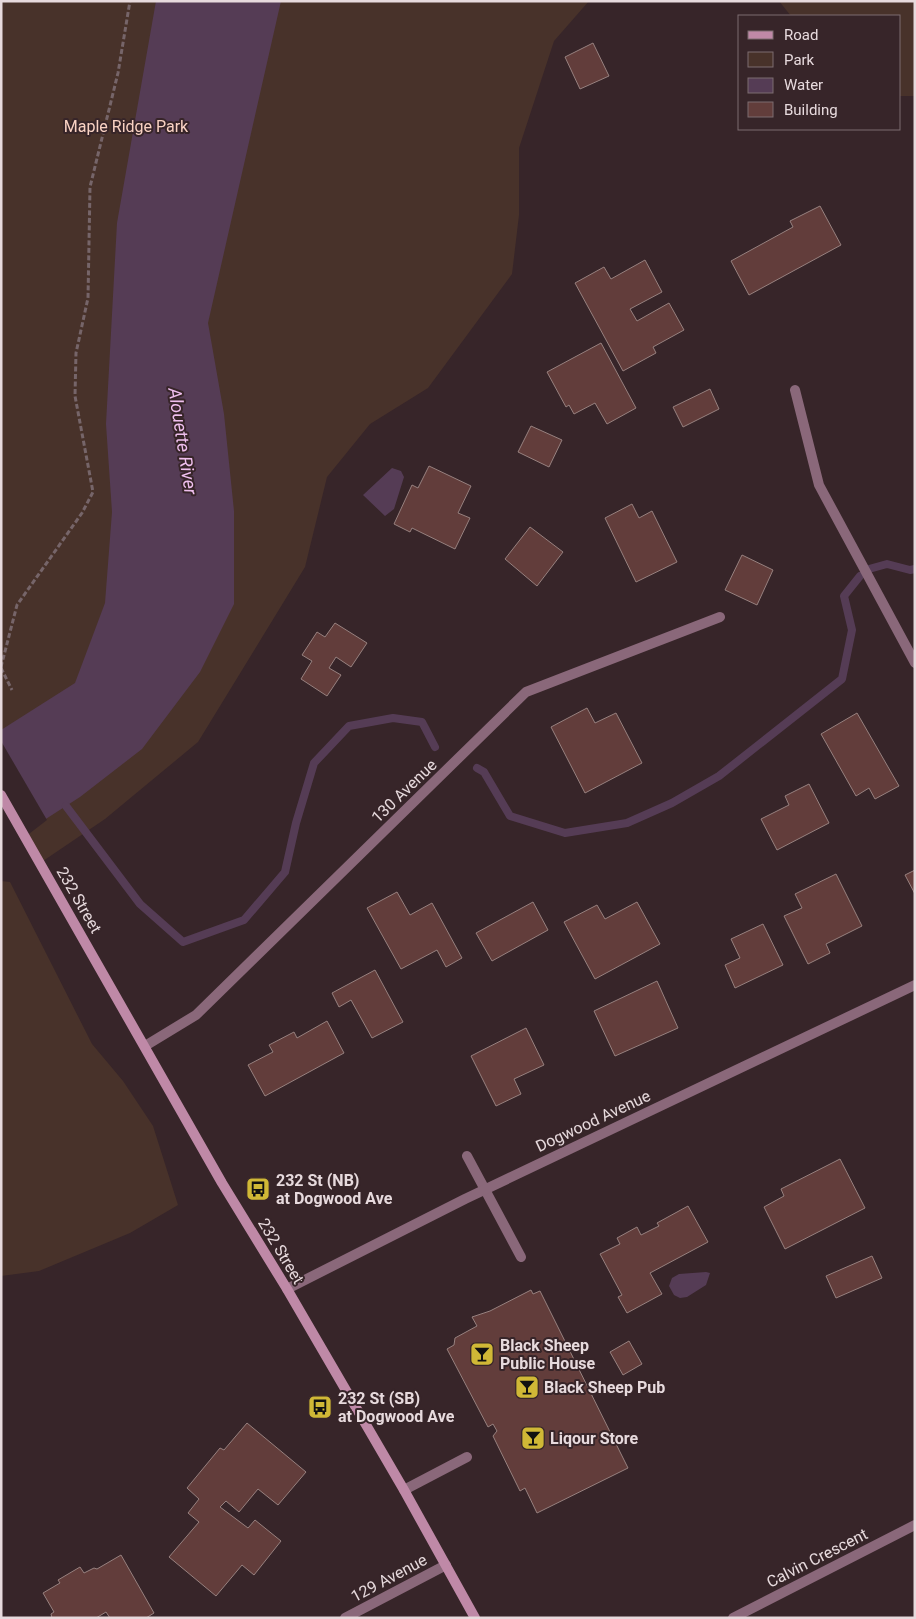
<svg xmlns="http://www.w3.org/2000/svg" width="916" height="1619" font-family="Roboto,sans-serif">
  <rect width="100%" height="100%" fill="#372529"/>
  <path fill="#48322a" d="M1,1H589L554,41L519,148V215L512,274L428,388L370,424L327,477L305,567L198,742L105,819L43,861L26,831L50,815L1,737Z
    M779,1H915V96H900V16H791Z
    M1,881L10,882L92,1044L123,1081L153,1126L178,1205L130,1233L39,1271L1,1276Z"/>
  <path fill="#553c55" d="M156,1H281L208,323L224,414L234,511V604L200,672L142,749L80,797L24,833L1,852V730L75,683L105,603L112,512L106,424L117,223Z
    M392,468L401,471L404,477L394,509L385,516L363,495Z
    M706,1272L710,1273L706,1285L687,1297L680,1298L674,1295L669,1286L672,1278L679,1274Z"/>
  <path fill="#372529" d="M1,741L47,820L3,854L1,850Z"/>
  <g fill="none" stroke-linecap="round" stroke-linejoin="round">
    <path stroke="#553c55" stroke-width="8" d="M869,569L887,564L910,570L915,569
      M477,768L484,772L510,816L565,833L627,823L672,803L719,776L842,679L852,630L844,596L860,576
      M66,806L140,904L183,942L244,920L285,872L296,823L314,763L349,726L393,718L422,722L435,747"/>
  </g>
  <path fill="#623d3b" stroke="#97817f" d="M593,43L609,76L580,89L565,57Z
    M820,206L841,245L749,295L731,261L793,227L790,221Z
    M645,260L662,292L630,309L637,321L669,303L684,330L653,347L656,353L623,371L575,283L604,267L611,279Z
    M601,343L636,408L607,424L595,403L574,414L569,405L566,407L547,372Z
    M710,389L719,409L683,427L673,407Z
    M531,426L562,440L549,467L518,452Z
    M429,466L471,486L458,513L470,518L455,549L412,528L410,532L394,524L412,485L418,488Z
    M632,504L639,518L652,511L677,562L636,582L605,518Z
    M530,527L563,552L537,586L505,559Z
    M742,555L773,570L757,605L725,590Z
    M335,623L367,643L351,667L336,657L329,668L341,675L327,696L301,679L312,661L302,655L317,632L325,637Z
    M587,708L595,723L616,713L642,763L585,793L551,727Z
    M857,713L899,786L875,799L869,788L856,796L821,734Z
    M809,784L829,823L777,850L761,819L789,805L785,796Z
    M915,870V894L905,875Z
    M836,874L862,926L826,944L830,953L808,964L784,916L802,908L795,894Z
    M397,892L410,915L432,903L462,958L446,967L437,950L401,969L367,908Z
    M533,902L548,930L492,961L476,933Z
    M637,902L660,944L595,979L564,922L597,905L605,919Z
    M763,924L783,965L735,988L725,965L740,958L731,939Z
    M375,970L403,1022L372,1038L351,1000L339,1007L332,993Z
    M657,981L678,1028L615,1056L594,1011Z
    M327,1021L344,1053L265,1096L248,1065L273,1052L269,1045L294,1032L297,1038Z
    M526,1028L544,1065L514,1079L521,1094L496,1106L471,1056Z
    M840,1159L865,1208L785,1249L764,1207L784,1196L781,1189Z
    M688,1206L708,1242L650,1273L662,1294L627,1313L618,1297L622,1295L600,1254L620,1244L617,1238L637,1227L641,1235L659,1226L657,1223Z
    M872,1256L882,1278L836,1298L826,1276Z
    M531,1290L533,1294L540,1291L628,1468L537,1513L525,1488L520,1491L493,1436L497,1431L493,1424L488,1427L447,1349L454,1345L455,1338L477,1326L472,1317L490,1311Z
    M629,1341L642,1364L623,1375L610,1352Z
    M247,1423L306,1472L278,1505L258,1489L239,1512L226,1501L220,1507L248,1528L255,1520L281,1541L254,1575L242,1565L216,1596L169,1557L199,1522L188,1513L199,1499L187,1488L220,1448L224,1450Z
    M121,1555L154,1613L146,1618H110L106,1612L96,1618H52L51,1614L54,1612L43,1593L60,1583L58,1580L80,1567L84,1573L94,1568L97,1569Z"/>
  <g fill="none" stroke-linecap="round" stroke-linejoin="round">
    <path stroke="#766569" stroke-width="3" stroke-dasharray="5 2.5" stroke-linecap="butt" d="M1,667L17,605L82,513L93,492L75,396L76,353L88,298L90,187L118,73L130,1
      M1,668L12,690"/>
    <path stroke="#8a687a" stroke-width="10" d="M795,390L819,485L915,663
      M467,1156L521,1257
      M404,1490L467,1457"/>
    <path stroke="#8a687a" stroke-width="10" d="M145,1046L196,1015L526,692L720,617
      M287,1289L465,1199L915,985
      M345,1618L446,1565
      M733,1618L915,1525"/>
    <path stroke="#bf89a7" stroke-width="10" d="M1,795L222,1183L287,1289L404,1490L475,1618"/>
  </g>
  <defs>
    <g id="bus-square" transform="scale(1.25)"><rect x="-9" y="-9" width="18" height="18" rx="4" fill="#d0b836" stroke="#372529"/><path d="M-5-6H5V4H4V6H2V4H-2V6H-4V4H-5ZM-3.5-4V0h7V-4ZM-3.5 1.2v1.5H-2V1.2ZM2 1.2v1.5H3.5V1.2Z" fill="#111"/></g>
    <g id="bar-square" transform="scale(1.25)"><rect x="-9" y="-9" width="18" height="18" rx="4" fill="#d0b836" stroke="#372529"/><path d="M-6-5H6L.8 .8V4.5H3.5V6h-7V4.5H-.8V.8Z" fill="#111"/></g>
  </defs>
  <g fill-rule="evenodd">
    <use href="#bus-square" x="258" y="1189"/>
    <use href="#bar-square" x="482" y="1354"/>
    <use href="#bar-square" x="527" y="1387"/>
    <use href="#bus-square" x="320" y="1407"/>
    <use href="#bar-square" x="533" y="1438"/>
  </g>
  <g text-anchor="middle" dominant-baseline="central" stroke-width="4" stroke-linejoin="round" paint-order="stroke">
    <g font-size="16" fill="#f9d2c3" stroke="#372529">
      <text x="126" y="126">Maple Ridge Park</text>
    </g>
    <g font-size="16" fill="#e7dadd" stroke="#372529">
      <text transform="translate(404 791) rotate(-44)">130 Avenue</text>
      <text transform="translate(79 900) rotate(60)">232 Street</text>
      <text transform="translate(593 1121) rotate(-25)">Dogwood Avenue</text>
      <text transform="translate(281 1251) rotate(59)">232 Street</text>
      <text transform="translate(817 1558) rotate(-27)">Calvin Crescent</text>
      <text transform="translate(389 1578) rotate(-28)">129 Avenue</text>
    </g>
    <g font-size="16" font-weight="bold" fill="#e7dadd" stroke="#372529" text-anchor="start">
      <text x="276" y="1180">232 St (NB)<tspan x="276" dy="18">at Dogwood Ave</tspan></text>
      <text x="500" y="1345">Black Sheep<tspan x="500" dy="18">Public House</tspan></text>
      <text x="544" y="1387">Black Sheep Pub</text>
      <text x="338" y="1398">232 St (SB)<tspan x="338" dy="18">at Dogwood Ave</tspan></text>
      <text x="550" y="1438">Liqour Store</text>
    </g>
    <g font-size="18" font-style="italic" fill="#efbfee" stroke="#372529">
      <text transform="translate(183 441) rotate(81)">Alouette River</text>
    </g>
  </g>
  <rect width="916" height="1619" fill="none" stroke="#e7dadd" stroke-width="5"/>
  <rect x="738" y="15" width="162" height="115" fill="#372529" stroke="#7d6d71"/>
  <rect x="748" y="31" width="25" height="8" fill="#bf89a7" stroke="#7d6d71"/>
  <text x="784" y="40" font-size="15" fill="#e7dadd">Road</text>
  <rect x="748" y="52" width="25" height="15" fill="#48322a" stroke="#7d6d71"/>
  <text x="784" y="65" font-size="15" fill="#e7dadd">Park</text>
  <rect x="748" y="78" width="25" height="15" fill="#553c55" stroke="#7d6d71"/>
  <text x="784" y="90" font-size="15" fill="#e7dadd">Water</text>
  <rect x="748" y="102" width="25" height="15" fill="#623d3b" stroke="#7d6d71"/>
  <text x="784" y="115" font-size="15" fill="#e7dadd">Building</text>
</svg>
